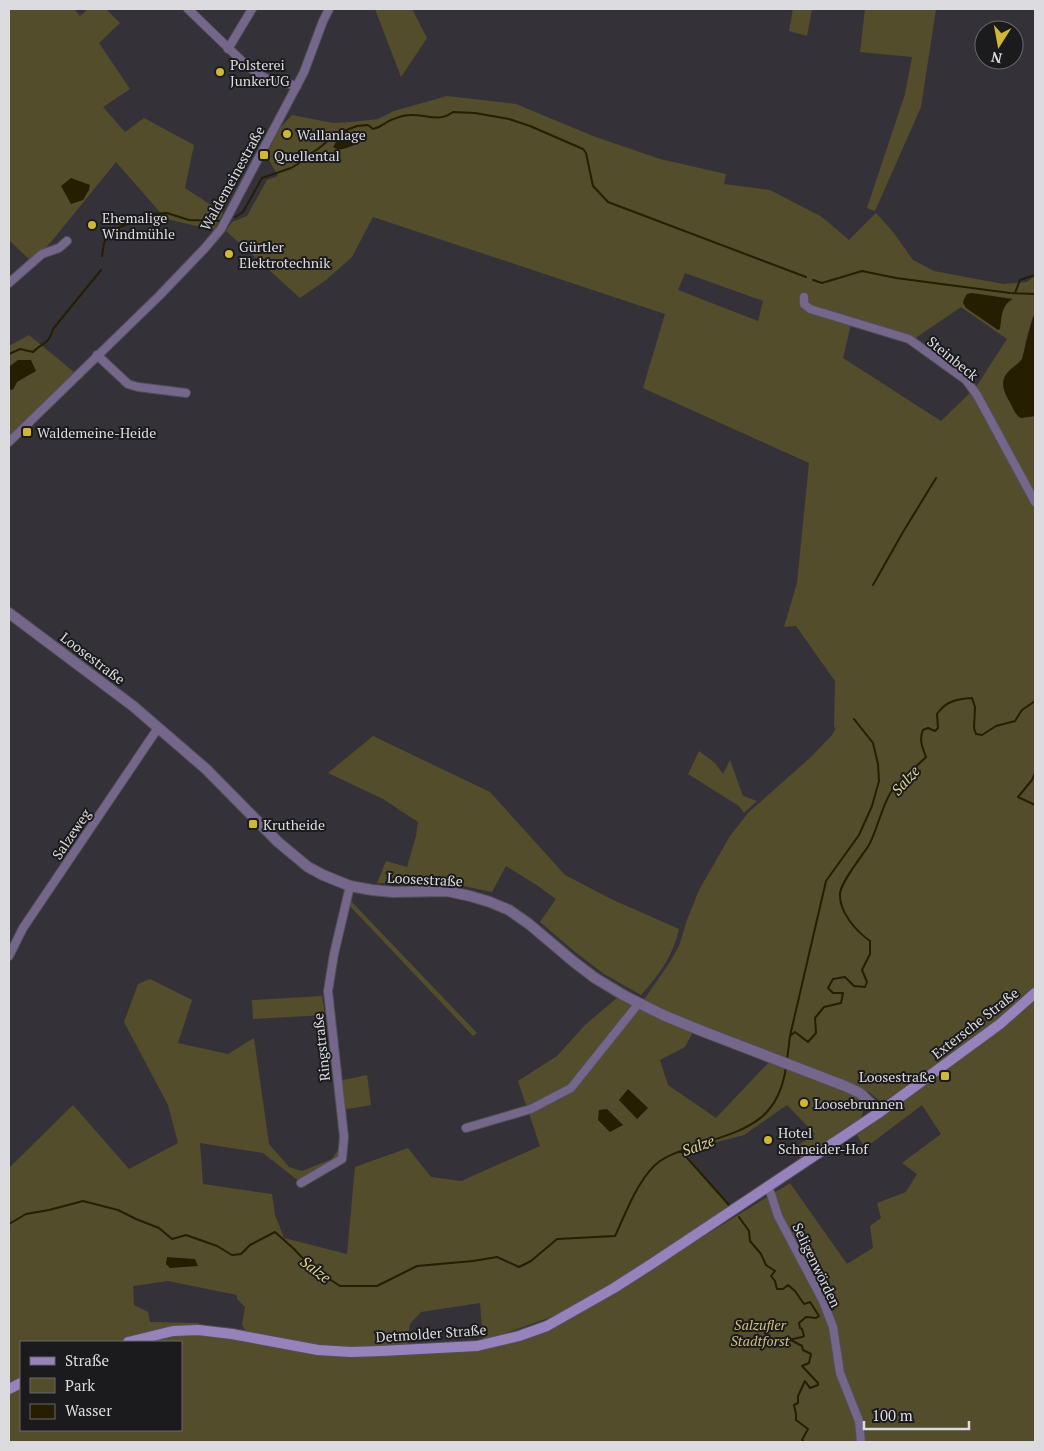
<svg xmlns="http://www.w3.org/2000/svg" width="1044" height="1451" font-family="'PT Serif',serif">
  <rect width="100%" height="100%" fill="#343238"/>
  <path fill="#544d2c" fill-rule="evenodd" d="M9,9H74L80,16L88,9H106L120,23L99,43L130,89L103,107L125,132L144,118L194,145L185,188L223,213L214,230L166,219L116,162L51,242L32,262L9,240Z
    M375,9H412L427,38L401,77Z
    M793,9H812L807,36L789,31Z
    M865,9H936L921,107L875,211L867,208L905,94L912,57L860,52Z
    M447,96L516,104L593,136L660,159L726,174L724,184L770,190L822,217L849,240L876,213L893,232L913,260L934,271L1003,284L1027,282L1035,276V315L1033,317C1030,325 1028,333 1026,340C1024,347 1025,354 1022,360C1019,365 1014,366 1010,370C994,386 1011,404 1021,418L1035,416V989L1000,1022L886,1106L869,1092L832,1077L690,1022L643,1001L670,962L679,946L687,920L699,890L730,836L748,813L812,756L832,735L836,728L834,727L835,681L796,626L784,627L797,583L809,463L643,388L665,314L373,217L352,257L326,280L300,298L226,231L232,222L247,216L267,180L278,176L266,155L280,128L292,115L333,123L352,122L378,119L394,111ZM685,273L763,301L758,321L678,290ZM961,307L1007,339L976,387L941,421L843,358L852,320L914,339Z
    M29,335L74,372L9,437V346Z
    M373,736L490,792L565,875L613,900L679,929C673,956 659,975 641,995L604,974L574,951L540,922L556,899L538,886L506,866L492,892L454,884L377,883L386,861L407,867L416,836L418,822L383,799L328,773Z
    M699,751L715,763L723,774L730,760L743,796L757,801L744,813L739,806L688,774Z
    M349,899L477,1033L473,1036L347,903Z
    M150,979L192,1000L178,1043L228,1054L254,1038L269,1144L289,1167L302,1171L332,1159L342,1144L339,1158L300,1182L263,1153L200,1143L203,1184L272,1194L275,1215L284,1238L347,1254L355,1167L408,1148L431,1177L461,1181L540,1146L518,1081L557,1056L585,1025L618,997L693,1032L685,1047L660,1060L668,1085L716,1118L769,1062L853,1094C865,1104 867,1113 855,1125L802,1160L794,1148L815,1134L787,1105L744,1135L683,1151L731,1208L572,1308L562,1313L483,1341L480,1303L421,1312L410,1324L407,1347L322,1346L247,1333L242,1325L245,1307L237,1299V1295L168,1281L133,1286L134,1305L148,1312L150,1322L199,1323L198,1327L156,1331L118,1342H21V1430H181V1342H139L174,1334H202L251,1341L312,1353L352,1356L394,1355L482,1348L521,1339L557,1325L591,1306L790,1183L847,1264L873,1248L870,1226L881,1218L877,1203L906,1192L917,1174L902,1163L941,1134L922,1105L865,1148L857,1135L885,1115L886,1111L1001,1026L1035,996V1442H9V1168L73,1105L129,1169L178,1143L168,1105L124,1022L138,984Z
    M322,996L325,1015L253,1019L252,1000Z
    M367,1075L371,1105L342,1110L338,1081Z"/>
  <path fill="#261e00" d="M356,136L364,139L362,141C353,145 342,153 333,147L339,137Z
    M71,178L90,185L89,190L83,200L71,204L61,186Z
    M972,293L1013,299C1001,305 1002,317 1000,329L998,330L966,308L963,303L964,299L967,294Z
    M1035,315V416L1021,418C1015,415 1013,408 1010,402C1003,391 999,380 1010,370C1014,366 1018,364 1022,359L1033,317Z
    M18,360H31L36,371L17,382L13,390L9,389L10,366Z
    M628,1089L648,1108L637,1119L619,1100Z
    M607,1109L623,1125L610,1132L598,1120L599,1110Z
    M167,1257L195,1259L198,1266L170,1268L166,1264Z"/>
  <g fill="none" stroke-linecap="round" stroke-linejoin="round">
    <path stroke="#261e00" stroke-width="2" d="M235,217L243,212L262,178L291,168L298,164L303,158L318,149L336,134L357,126L368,125L373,129C381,127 381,126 387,122C392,119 404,115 410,115C426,114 438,123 453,112L475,113L509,119L530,126L583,149L586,153L593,186L608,202L806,277
      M102,256L104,243L110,231L152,214L167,213L189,220L221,221
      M813,280L822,283L862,271L896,278L1010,293L1035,294
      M1015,293L1020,280L1035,275
      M9,354L20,349L33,352C44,341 48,346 53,329L101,270
      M873,585L903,532L936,478
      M1035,626V629
      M1035,773L1032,780L1018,797L1035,805
      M790,1036L826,881L859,835L872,806L879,781L878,764L873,743L854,719
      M787,1060L790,1036L795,1032L808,1042L816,1033L815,1018L824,1007L841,1003L843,993H833L828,988L833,979L845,977L854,986L865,987L867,982L862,970L870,954V941C856,931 839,912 840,894C840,883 862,856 869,845C878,828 881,808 891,792C899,781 916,767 926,757C922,747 919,739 923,730L928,728L935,731L938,728L937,714C946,701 957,699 972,698L975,707L974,728L976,734L982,735L996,726L1015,721L1022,710L1035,701
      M681,1151L729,1205
      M739,1217L749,1231L750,1241L761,1254L766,1265L775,1271L771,1276L775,1281L777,1289H783L788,1285L795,1291L804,1304L810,1302L819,1316L816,1318L806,1317L799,1323L800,1328L802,1329L804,1336L802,1337L793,1339L791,1340L802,1346L803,1350L811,1354L809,1363L802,1366L818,1383V1385L810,1388L805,1381L798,1396V1403L794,1405L796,1414V1420L808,1429L802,1440L804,1442
      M9,1224L26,1214L49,1210L83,1201L118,1210L136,1219L159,1228L172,1239L186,1235L217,1246L232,1255L241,1254L250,1245L275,1232L294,1249L312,1268L340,1286H377L417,1266L473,1261L497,1257L519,1267L531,1261L557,1239L615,1236C626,1213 639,1176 660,1161C670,1154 683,1150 695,1146C742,1130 778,1124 786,1067"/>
    <g stroke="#525056" stroke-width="10">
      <path id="minor" d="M188,9L246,65L265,78L297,86
        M228,49L252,9
        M9,283L42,254L59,248L67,241
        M804,297V304L810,309L909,339L966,380L977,395L1035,502
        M97,355L128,384L138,387L186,393
        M9,442L160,295L205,248L221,229L304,72L323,21L329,9
        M9,956L23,928L158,728
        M466,1128L531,1109L571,1088L639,1003
        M301,1183L342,1159L344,1137L328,991L334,954L350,886
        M767,1187L771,1194L778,1216L823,1301L833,1327L840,1373L859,1421L861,1442"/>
    </g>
    <g stroke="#525056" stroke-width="12">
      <path id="tertiary" d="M9,613L133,706L206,769L278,842L308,867L323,875L350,886L372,890L393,892L447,891L470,896L490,902L509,910L529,924L574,962L595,978L625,996L663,1015L702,1031L845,1086L860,1093L880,1112"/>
    </g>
    <g stroke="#525056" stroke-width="12">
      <path id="secondary" d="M128,1342L173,1331L198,1330L232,1334L318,1350L351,1352L381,1351L477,1346L519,1336L547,1326L614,1288L653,1263L880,1112L1000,1024L1035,993
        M9,1389L21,1383"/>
    </g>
    <use href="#minor" stroke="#74678b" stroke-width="8"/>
    <use href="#tertiary" stroke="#74678b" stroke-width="10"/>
    <use href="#secondary" stroke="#9783bc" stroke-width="10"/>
  </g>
  <g fill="#d1b736" stroke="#1b1b1d" stroke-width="2">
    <circle cx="220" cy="72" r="5"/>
    <circle cx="287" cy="134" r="5"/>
    <rect x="259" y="150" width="10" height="10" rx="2.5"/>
    <circle cx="92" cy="225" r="5"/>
    <circle cx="229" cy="254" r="5"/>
    <rect x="22" y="427" width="10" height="10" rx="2.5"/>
    <rect x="248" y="819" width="10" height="10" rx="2.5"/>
    <rect x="940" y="1071" width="10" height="10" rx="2.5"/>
    <circle cx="804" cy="1103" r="5"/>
    <circle cx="768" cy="1140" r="5"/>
  </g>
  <g text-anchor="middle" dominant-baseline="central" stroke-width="4" stroke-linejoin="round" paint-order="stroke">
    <g font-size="14" fill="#dcdbdf" stroke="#1b1b1d" text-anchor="start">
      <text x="230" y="64">Polsterei<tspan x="230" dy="16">JunkerUG</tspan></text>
      <text x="297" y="134">Wallanlage</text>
      <text x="274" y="155">Quellental</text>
      <text x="102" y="217">Ehemalige<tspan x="102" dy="16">Windmühle</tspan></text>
      <text x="239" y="246">Gürtler<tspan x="239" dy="16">Elektrotechnik</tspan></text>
      <text x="37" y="432">Waldemeine-Heide</text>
      <text x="263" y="824">Krutheide</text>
      <text x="935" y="1076" text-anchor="end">Loosestraße</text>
      <text x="814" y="1103">Loosebrunnen</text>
      <text x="778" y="1132">Hotel<tspan x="778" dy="16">Schneider-Hof</tspan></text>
    </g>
    <g font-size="14" fill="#dcdbdf" stroke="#1b1b1d">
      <text transform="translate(232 178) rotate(-61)">Waldemeinestraße</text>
      <text transform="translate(953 358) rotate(39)">Steinbeck</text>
      <text transform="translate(93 658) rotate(37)">Loosestraße</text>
      <text transform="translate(71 834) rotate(-56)">Salzeweg</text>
      <text transform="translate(425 879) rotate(3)">Loosestraße</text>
      <text transform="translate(975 1023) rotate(-38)">Extersche Straße</text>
      <text transform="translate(321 1047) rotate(-96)">Ringstraße</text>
      <text transform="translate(817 1265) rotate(64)">Seligenwörden</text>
      <text transform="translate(431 1333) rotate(-4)">Detmolder Straße</text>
    </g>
    <g font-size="14" font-style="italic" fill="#d1c176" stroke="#1b1b1d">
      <text x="760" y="1324">Salzufler<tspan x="760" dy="16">Stadtforst</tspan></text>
    </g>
    <g font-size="15" font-style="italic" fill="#e1d085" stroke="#1b1b1d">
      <text transform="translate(905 780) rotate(-48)">Salze</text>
      <text transform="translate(698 1145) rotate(-20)">Salze</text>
      <text transform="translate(316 1269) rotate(37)">Salze</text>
    </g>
  </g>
  <rect width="1044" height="1451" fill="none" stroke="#dcdbdf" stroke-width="20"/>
  <rect x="20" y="1341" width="162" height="90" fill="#1b1b1d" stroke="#68686b"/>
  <rect x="30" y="1357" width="25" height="8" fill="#9783bc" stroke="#68686b"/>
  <text x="65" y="1366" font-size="15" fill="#dcdbdf">Straße</text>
  <rect x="30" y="1378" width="25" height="15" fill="#544d2c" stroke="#68686b"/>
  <text x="65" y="1391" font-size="15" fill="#dcdbdf">Park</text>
  <rect x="30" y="1404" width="25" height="15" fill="#261e00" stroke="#68686b"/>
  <text x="65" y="1416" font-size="15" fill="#dcdbdf">Wasser</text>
  <g transform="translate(999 45) rotate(191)"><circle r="24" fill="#1b1b1d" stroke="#68686b"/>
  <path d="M0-4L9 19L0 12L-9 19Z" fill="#d1b736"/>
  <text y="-8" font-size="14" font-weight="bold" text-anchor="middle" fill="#dcdbdf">N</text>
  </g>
  <path d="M864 1421v8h105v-8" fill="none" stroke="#dcdbdf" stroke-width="2.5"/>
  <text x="872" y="1421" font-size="15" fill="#dcdbdf" stroke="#1b1b1d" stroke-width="4" paint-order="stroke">100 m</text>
</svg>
